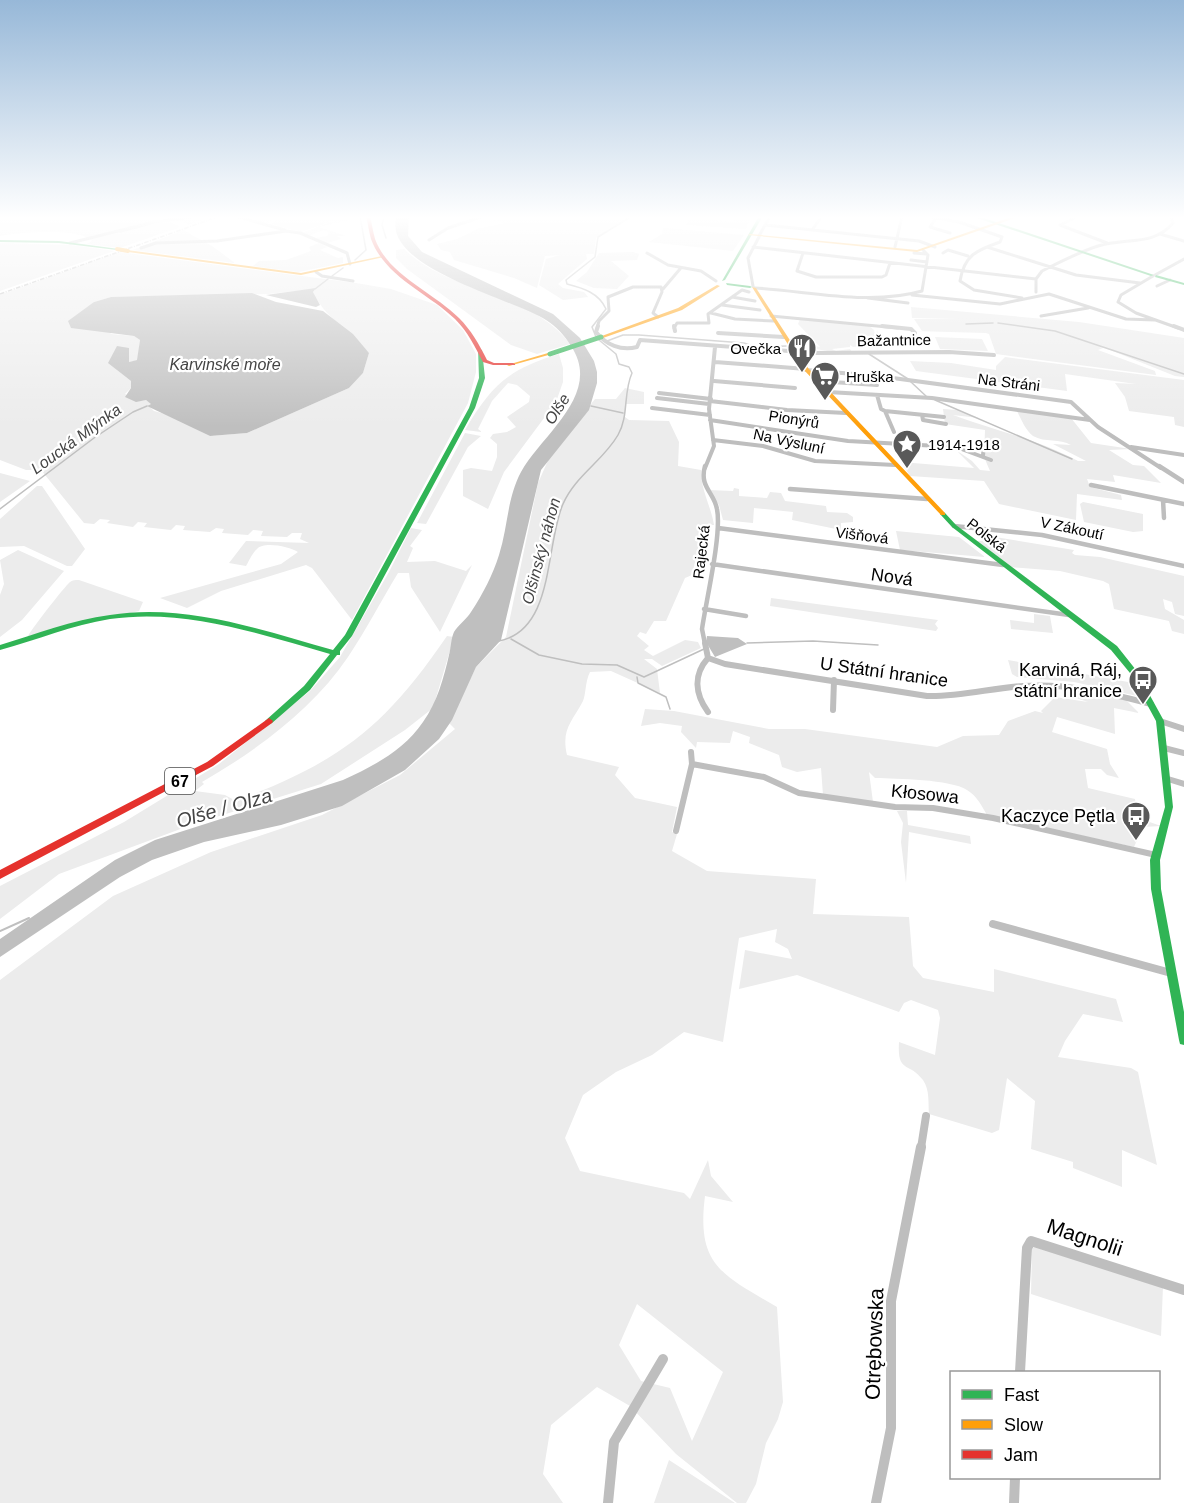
<svg xmlns="http://www.w3.org/2000/svg" width="1184" height="1503" font-family="Helvetica,sans-serif">
  <rect width="100%" height="100%" fill="#fff"/>
  <path fill="#ececec" fill-rule="evenodd" d="M0,216H149L158,221L154,218L178,216L158,222L162,223L212,216L188,225L182,221L171,222L180,227L120,248L87,244L92,241C77,227 21,232 0,236Z
    M268,216H344L341,218L349,220L319,227L346,236H337L341,239L327,243L316,238L327,236L329,232L323,230L309,236L302,233L341,218L301,232L271,224L278,219L276,218L267,224L253,220Z
    M486,216L522,219L540,216H631L596,238L594,254H586L587,259L558,284L563,288L584,292L588,297L563,300L539,285L546,259L560,255L545,256L537,288L514,278L454,260L450,252L441,250L437,244L457,239L477,229L504,223L483,217Z
    M730,216H751L746,229L686,225L689,217L733,222L735,219Z
    M663,228L744,235L733,251L649,242L662,234Z
    M183,230L212,246L235,263L133,250Z
    M0,243L72,245L114,251L0,291Z
    M319,243L327,247L320,250L338,258L343,257V263L298,272L253,266L259,261L286,260L311,251L309,247Z
    M404,249C450,294 531,291 570,344L537,354L511,345L407,269L396,258V250Z
    M119,252L356,283L391,289L437,305L463,330L476,354V372L468,403L352,620L312,568L306,565L221,591L187,608L160,598L281,564L298,552C290,547 264,541 257,549C252,553 249,561 246,566L229,563L246,541L309,543L300,539L302,533H292L287,537L261,536L263,531L253,530L248,535L222,533L224,529L216,528L210,532L183,530L185,526L176,525L171,530L144,527L147,523L138,522L133,527L107,523L110,520L100,519L94,524L84,523L41,470H26L0,460V295ZM315,289L313,292C324,317 351,332 369,353L363,373L349,388L247,433L210,436L169,415L154,411L148,405L152,404L146,400L139,401L125,394L131,388V381L117,370L129,348V362L138,360L140,340L134,336L111,334L94,302L111,297L268,294Z
    M633,252L639,254L637,260L611,261L629,276L617,289L594,288L576,281L587,272L599,253Z
    M911,307L1079,322L1184,338V377L1175,376L1105,348L1099,347L1103,348L1098,350L1155,371L1156,375L996,354L989,334L986,333L914,331L910,320L914,331H922L914,319L958,318H912Z
    M800,319L869,326L874,330L876,339L877,330L880,340L872,345L853,347L850,345V347L832,349L836,351L850,349L852,352H834L791,345L790,342L792,341L820,347L798,324Z
    M935,337L982,339L988,351L940,349Z
    M559,354L563,368V382L556,402L504,472L488,509L463,496V470L471,468L492,471L497,457V444L490,438L493,434L507,432L516,427L507,417L529,402L530,396L517,385L508,383L492,401L478,429L482,432L465,430C491,386 508,369 559,354Z
    M1005,357L1184,380V427L1175,425L1174,417L1129,411L1125,397L1115,383L1136,384L1065,374L1067,391L916,371L910,361L951,363L996,370V366Z
    M625,388L644,392V404H626L625,417L629,420L669,421L679,442L678,466L701,470C701,491 711,506 714,525H704L692,575L685,578L666,621H654L646,634L640,632L637,636L649,646L644,650L653,656L685,640L698,642L701,648L662,666L652,659H644L657,669L660,693L611,671L590,672C585,682 586,694 583,701C572,722 561,729 567,755L619,767L615,775L635,798L677,807L672,832L677,834L672,851L707,871L816,879L813,914L909,917L913,966L923,978L994,992V969L1116,999L1123,1022L1083,1014L1065,1041L1058,1057L1131,1068L1138,1072L1157,1165L1122,1150V1187L1073,1168V1162L1031,1149L1035,1101L1007,1078L999,1130L992,1133L929,1114C928,1103 930,1090 923,1080C909,1061 897,1074 899,1042L935,1055L940,1018L938,1010L911,1000L904,1003L899,1012L797,975L739,989L745,950L792,959L788,949L775,942L777,929L739,938L723,1042L684,1032L652,1055L616,1072L583,1095L565,1138L580,1171L684,1193L690,1199L708,1160L711,1176L733,1202L705,1196C696,1266 723,1275 777,1307L783,1402L778,1419L766,1443L756,1484L746,1503H737L676,1454L630,1406L597,1387L551,1425L543,1474L563,1503H0V980L113,896L211,852L322,815L400,775L455,729L449,723L476,667L506,637L538,483L550,456L595,399H616ZM637,1304L723,1372L692,1441L670,1388L641,1381L619,1345Z
    M943,409L958,410L979,418L953,415C995,431 1038,439 1078,461H1086L1053,444L1071,445C1060,438 1045,443 1033,436C1026,431 1021,419 1017,411L1071,418L1091,443L1131,449L1109,450L1133,465L1144,466L1161,483L1113,475L1115,482L1087,479L1090,487L1121,495L1122,500L1077,494L1076,520L999,504L984,481L910,476L901,462L974,468L956,450L972,461L980,470L990,471L984,457L985,430L945,424Z
    M465,433L481,436L468,447L426,524L417,523Z
    M0,473L30,481L0,502Z
    M37,486H42L85,549L72,566H67L24,546L0,547V519Z
    M734,488L739,489V496L767,498L770,492L781,493L785,501L826,506L827,512L847,513L853,517V522L841,523V530L792,520L793,512L754,508L753,523L723,520L719,505L708,490L733,491Z
    M1083,502L1143,514V531L1133,532L1084,522L1080,504Z
    M411,528L422,530L410,546L413,548L407,562L435,561L466,571L472,565L440,632L411,587L409,573H398C381,601 366,630 348,657C313,709 256,751 202,782L204,784L195,791L225,795L236,801C341,761 384,728 447,636L454,637L433,708L405,730L321,784L194,824L59,874L0,919V886L124,822L219,764L310,691L340,657L389,572Z
    M896,531L959,537L985,557L900,550Z
    M989,536L1074,550L1072,553L1075,555L1100,557L1184,576V616L1175,614L1172,602L1163,599L1165,609L1184,620V634L1172,631L1169,621L1114,609L1109,584L1103,581L1060,571L1010,567L977,541H991Z
    M18,550L64,571L22,620L0,637V595L4,584L0,560Z
    M79,580L143,602L139,611L27,638C29,632 65,586 70,582C73,580 75,580 79,580Z
    M771,598L938,620L935,624L938,628L936,631L770,606Z
    M1034,614L1050,616L1053,633L1011,629L1010,620L1034,623Z
    M1008,660L1128,682L1135,689L1137,696L1074,682L1017,677L1012,674Z
    M1077,690L1125,699L1139,713L1114,708L1115,734L1057,717L1052,732L1107,749L1110,764L1119,778L1107,775L1101,769H1085L1088,788L1135,799L1138,818L1161,826L1143,827L1134,847L987,815C981,805 977,796 967,790C950,779 897,779 875,778L869,772L873,802L823,795L821,768L797,772L782,767L779,755L749,743L750,737L733,731L730,743L697,742L696,748L681,732L682,726L660,723L641,726L645,709L674,711L769,729H805L937,747L963,736L999,735L1008,721L1035,711L1043,713L1041,711L1055,697L1088,702L1067,695L1068,692Z
    M897,811H907L908,825L970,836L971,844L909,832L906,883L901,842L903,823Z
    M1036,1245L1163,1286L1161,1336L1031,1294L1032,1249Z
    M669,1460L735,1503H654Z"/>
  <path fill="#bfbfbf" d="M397,216H409L408,236L422,252L553,314L580,338L594,361L597,372V383L589,410L541,470L501,640L476,667L452,720L439,739L405,770L342,806L281,825L204,842L152,860L120,877L0,957V939L115,860L155,840L343,780C374,766 404,750 423,722C437,703 444,677 449,655C451,648 451,638 454,632C458,625 467,619 471,612C483,594 493,574 499,555C508,527 507,498 521,472C542,434 603,394 571,346C565,336 556,326 546,320C514,299 379,267 397,216Z
    M316,288L313,292L320,305L316,307L266,295Z
    M252,293L276,302L323,311L353,334L369,353L363,373L349,388L247,433L210,436L147,406L151,404L146,400L136,402L125,397L131,388V381L108,363L117,346L129,348V362L137,360L140,340L134,336L71,328L68,321L94,302L111,297Z
    M707,636L738,638L747,644L715,657L706,642Z"/>
  <g fill="none" stroke-linecap="round" stroke-linejoin="round">
    <path stroke="#bfbfbf" stroke-width="1.5" d="M384,216L382,225L386,238
      M178,220L201,216
      M120,232L147,225
      M355,260L366,250L360,216
      M332,276L343,268
      M315,289L328,279
      M998,323L1055,331L1184,374
      M966,324L993,323
      M596,337L592,327L606,309C599,293 583,288 567,284L566,280L595,257L598,237L632,216
      M607,341L623,335H639L744,343L756,347
      M763,347L786,346
      M869,354L908,379
      M911,382L927,397
      M935,400L1072,459
      M591,406L623,413
      M0,509L94,438L133,412L147,406
      M511,639L539,655L582,664L617,665L644,677L704,649
      M499,641C555,630 545,545 563,504C575,476 603,461 618,435C629,416 623,393 632,373L629,367L619,364L616,354L599,340
      M747,643L813,641L878,645
      M637,677L638,683L666,697L670,709"/>
    <path stroke="#bfbfbf" stroke-width="2" d="M0,931L29,918"/>
    <path stroke="#bebebe" stroke-width="3" d="M235,216L285,230
      M928,216L959,222L1002,237L1000,242C977,250 964,255 960,281L974,290L1022,298
      M1078,216L1060,225L1107,243
      M936,218L930,227L950,233
      M765,225L919,241L935,247
      M812,230L822,216
      M1160,234L1184,241
      M759,236L770,216
      M429,240L448,228L484,216
      M70,243L154,222L196,216
      M753,247L1036,279
      M895,247L902,216
      M987,247L1076,275L1140,283
      M141,248L156,243L217,241L286,231L300,233L347,253L350,264
      M647,253L668,265L701,271L716,281
      M803,253L797,271L816,277H882L886,275L890,263
      M914,253L927,254
      M943,253L948,250L968,256
      M911,260L927,262
      M316,272L322,276L353,281
      M1155,275L1184,259
      M1153,276L1121,295L1118,302L1136,313L1178,328
      M753,286L748,258L759,237
      M1157,286L1170,280
      M755,288C809,291 869,306 922,291L928,255L923,250
      M663,289L680,269
      M1036,292V279L1042,271C1060,262 1079,252 1098,246C1125,237 1153,247 1173,223L1171,216
      M912,295L1000,304L1049,294L1126,319L1155,320
      M732,297L755,301
      M868,298L908,303
      M722,305L760,310
      M711,313L735,319L774,321
      M771,316L898,328
      M1041,316L1088,308
      M597,328L599,321L609,311L608,297L633,287H661L662,292L653,313L658,317
      M674,328L677,323H709L708,314L742,290L749,292"/>
    <path stroke="#bebebe" stroke-width="4" d="M598,326L596,332C606,345 621,351 637,347L640,340L815,353L949,352L994,355
      M674,326L675,331
      M882,326L911,329L915,333
      M1174,326L1184,330
      M718,333L784,337
      M715,362L806,369
      M806,370L878,376L1071,402L1098,427L1161,468
      M714,381L795,388
      M817,381L877,385
      M828,392L932,398L1090,420
      M659,393L711,399
      M877,395L881,409L885,411L944,417
      M657,398L709,404
      M710,401L787,410L846,413
      M652,408L710,415
      M885,411L894,432
      M922,415L923,420L946,424
      M710,420L848,441L956,447L991,460
      M713,440L763,446L815,461L895,465
      M1131,447L1184,455
      M983,456L984,442
      M705,468L714,446L709,409L715,347"/>
    <path stroke="#bebebe" stroke-width="4.5" d="M1159,466L1184,482
      M1091,485L1184,504
      M790,489L927,499
      M1163,500L1164,518
      M954,526L1042,535L1184,566
      M718,528L1003,565
      M712,564L1069,615
      M704,609L746,616
      M705,644L702,629C706,601 722,534 717,509C714,492 699,487 705,466"/>
    <path stroke="#bebebe" stroke-width="6" d="M705,643L708,658
      M833,710L834,680
      M708,712C695,694 693,675 708,658L725,664L927,696C960,697 991,688 1023,686C1067,683 1109,693 1151,704
      M1160,721L1184,729
      M1164,748L1184,753
      M692,764L764,777L799,793L895,807L933,808L993,818L1156,855
      M1168,779L1184,784
      M676,831L692,764L691,752"/>
    <path stroke="#bebebe" stroke-width="8" d="M993,924L1171,973
      M921,1148L926,1116"/>
    <path stroke="#bebebe" stroke-width="10" d="M1020,1372L1027,1248L1031,1241L1184,1290
      M608,1503L614,1442L663,1359
      M876,1503L891,1428V1301L921,1147
      M1014,1503L1015,1478"/>
    <path fill="#30b455" fill-rule="evenodd" d="M759,216H763L725,280L722,281Z
      M971,216H978L1154,275L1151,276Z
      M0,240L59,241L119,249L117,250L59,243L0,242Z
      M1156,275L1184,283V285L1155,277Z
      M726,283L750,286L752,287L750,288L727,285Z
      M478,349L482,350L485,378L475,408L352,636L340,651V655H337L310,690L272,723L269,724L265,721L304,686L330,654C259,634 185,608 110,619C72,625 37,640 0,650V645C36,634 72,620 110,615C186,603 261,630 333,650L345,635L469,408L479,378Z
      M943,512L945,513L956,525L1117,646L1136,670L1164,721L1173,807L1160,860L1161,889L1184,1012V1045L1180,1044L1179,1040L1151,889L1150,860L1165,807L1156,721L1130,673L1111,650L952,527L940,514Z"/>
    <path fill="#ff9f0a" fill-rule="evenodd" d="M1014,216H1021L917,252L748,235L750,234L917,250Z
      M127,250L301,273L382,256L384,257L301,275L128,252Z
      M717,285L720,286L682,310L603,338L599,337L678,308Z
      M752,287L756,288L808,368L945,513V515H941L804,370Z
      M548,353L552,354L509,366L507,365Z"/>
    <path fill="#e5322d" fill-rule="evenodd" d="M366,216H370C372,224 373,232 375,239C388,275 433,292 459,318C471,330 479,344 487,360L494,363H513L515,364V365H493L483,362C475,347 468,332 455,319C428,293 385,277 371,239C369,232 368,224 366,216Z
      M269,718L273,721L272,723L213,766L0,879V870L207,762Z"/>
    <path stroke="#bebebe" stroke-width="1.5" stroke-dasharray="4.5 1.5 1 1.5" stroke-linecap="butt" d="M0,294L220,216"/>
    <path stroke="#30b455" stroke-width="5" d="M550,354L601,337"/>
    <path stroke="#ff9f0a" stroke-width="4" d="M117,249L128,251"/>
  </g>
  <linearGradient id="sky" x2="0" y2="1"><stop stop-color="#97b8d8"/><stop offset="0.51" stop-color="#fff"/><stop offset="1" stop-color="#fff" stop-opacity="0"/></linearGradient>
  <rect width="1184" height="427" fill="url(#sky)"/>
  <defs>
    <g id="restaurant-pin" transform="scale(1.5)"><path d="M0 17L-7.5 6A9.5 9.5 0 1 1 7.5 6Z" fill="#595959" stroke="#fff"/><path d="M-5-6h1v4h1v-4h1v4h1v-4h1v5L-1.5 .5V6h-2V.5L-5-1ZM5-6V6H3V1.5H1.5Q1.5-4 5-6Z" fill="#fff"/></g>
    <g id="supermarket-pin" transform="scale(1.5)"><path d="M0 17L-7.5 6A9.5 9.5 0 1 1 7.5 6Z" fill="#595959" stroke="#fff"/><path d="M-6-5.5h2.5l.6 2H6L4.5 2H-2.5L-4.4-4H-6ZM-1.5 3.2a1.3 1.3 0 1 0 .1 0ZM3 3.2a1.3 1.3 0 1 0 .1 0Z" fill="#fff"/></g>
    <g id="sight-pin" transform="scale(1.5)"><path d="M0 17L-7.5 6A9.5 9.5 0 1 1 7.5 6Z" fill="#595959" stroke="#fff"/><path d="M0-6L1.8-2.2L6-1.7L2.9 1.2L3.7 5.4L0 3.3L-3.7 5.4L-2.9 1.2L-6-1.7L-1.8-2.2Z" fill="#fff"/></g>
    <g id="bus-pin" transform="scale(1.5)"><path d="M0 17L-7.5 6A9.5 9.5 0 1 1 7.5 6Z" fill="#595959" stroke="#fff"/><path d="M-5-6H5V4H4V6H2V4H-2V6H-4V4H-5ZM-3.5-4V0h7V-4ZM-3.5 1.2v1.5H-2V1.2ZM2 1.2v1.5H3.5V1.2Z" fill="#fff"/></g>
  </defs>
  <g fill-rule="evenodd">
    <use href="#restaurant-pin" x="802" y="348"/>
    <use href="#supermarket-pin" x="825" y="376"/>
    <use href="#sight-pin" x="907" y="444"/>
    <use href="#bus-pin" x="1143" y="680"/>
    <use href="#bus-pin" x="1136" y="816"/>
  </g>
  <g text-anchor="middle" dominant-baseline="central" stroke-width="4.5" stroke-linejoin="round" paint-order="stroke">
    <g font-size="15" fill="#000" stroke="#fff">
      <text transform="translate(894 340) rotate(-1)">Bažantnice</text>
      <text transform="translate(1009 382) rotate(7)">Na Stráni</text>
      <text transform="translate(794 419) rotate(9)">Pionýrů</text>
      <text transform="translate(789 441) rotate(12)">Na Výsluní</text>
      <text transform="translate(1072 528) rotate(12)">V Zákoutí</text>
      <text transform="translate(862 535) rotate(7)">Višňová</text>
      <text transform="translate(987 535) rotate(38)">Polská</text>
      <text transform="translate(701 552) rotate(-83)">Rajecká</text>
    </g>
    <g font-size="15" fill="#000" stroke="#fff" text-anchor="start">
      <text x="781" y="348" text-anchor="end">Ovečka</text>
      <text x="846" y="376">Hruška</text>
      <text x="928" y="444">1914-1918</text>
    </g>
    <g font-size="16" font-style="italic" fill="#444" stroke="#fff">
      <text x="225" y="364">Karvinské moře</text>
      <text transform="translate(557 409) rotate(-57)">Olše</text>
      <text transform="translate(76 439) rotate(-36)">Loucká Mlýnka</text>
      <text transform="translate(541 551) rotate(-75)">Olšinský náhon</text>
    </g>
    <rect fill="#fff" stroke="#4c4c4c" stroke-width="1.5" x="165" y="768" width="30" height="26" rx="4.5"/>
    <g font-size="16" font-weight="bold" fill="#000">
      <text x="180" y="781">67</text>
    </g>
    <g font-size="18" fill="#000" stroke="#fff">
      <text transform="translate(892 577) rotate(8)">Nová</text>
      <text transform="translate(884 672) rotate(8)">U Státní hranice</text>
      <text transform="translate(925 794) rotate(6)">Kłosowa</text>
    </g>
    <g font-size="18" fill="#000" stroke="#fff" text-anchor="end">
      <text x="1122" y="670">Karviná, Ráj,<tspan x="1122" dy="21">státní hranice</tspan></text>
      <text x="1115" y="816">Kaczyce Pętla</text>
    </g>
    <g font-size="20" font-style="italic" fill="#444" stroke="#fff">
      <text transform="translate(224 808) rotate(-16)">Olše / Olza</text>
    </g>
    <g font-size="21" fill="#000" stroke="#fff">
      <text transform="translate(1085 1237) rotate(18)">Magnolii</text>
      <text transform="translate(874 1344) rotate(-88)">Otrębowska</text>
    </g>
  </g>
  <rect x="950" y="1371" width="210" height="108" fill="#ffffff" stroke="#999999" stroke-width="1.5"/>
  <rect x="962" y="1390" width="30" height="9" fill="#30b455" stroke="#999999" stroke-width="1.5"/>
  <text x="1004" y="1401" font-size="18" fill="#000000">Fast</text>
  <rect x="962" y="1420" width="30" height="9" fill="#ff9f0a" stroke="#999999" stroke-width="1.5"/>
  <text x="1004" y="1431" font-size="18" fill="#000000">Slow</text>
  <rect x="962" y="1450" width="30" height="9" fill="#e5322d" stroke="#999999" stroke-width="1.5"/>
  <text x="1004" y="1461" font-size="18" fill="#000000">Jam</text>
</svg>
